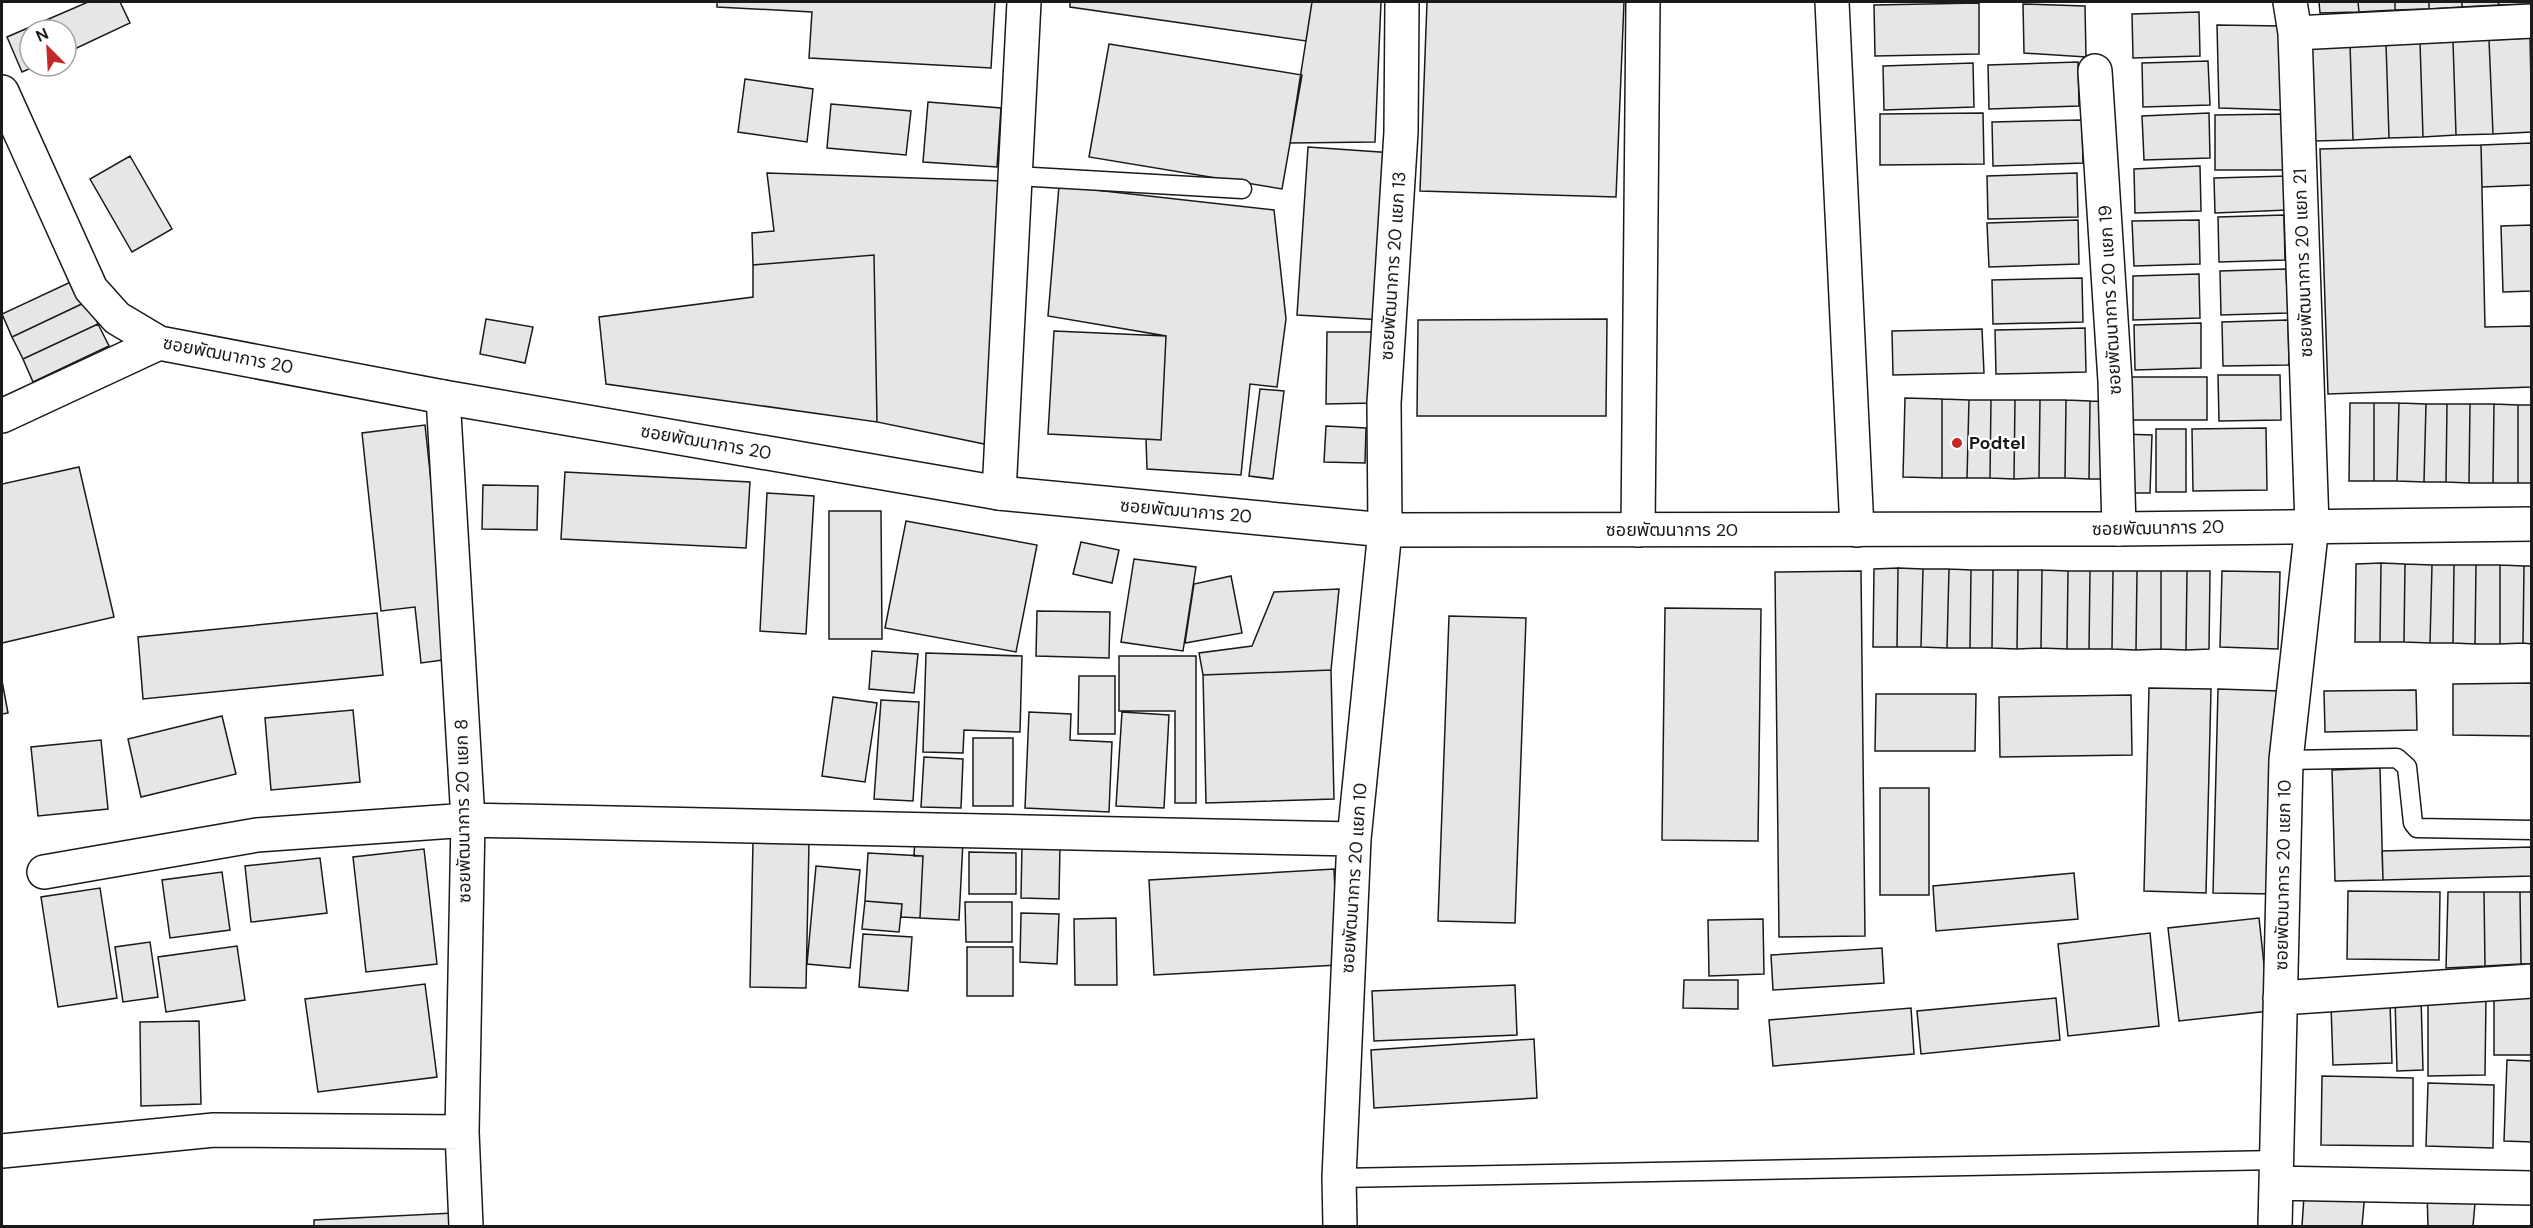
<svg xmlns="http://www.w3.org/2000/svg" width="2533" height="1228" font-family="'DM Sans','Noto Sans Thai',sans-serif">
  <rect width="100%" height="100%" fill="#fff"/>
  <path fill="#e6e6e6" stroke="#1a1a1a" stroke-width="1.5" d="M88,2H120L130,23L66,53V30H30V66H36L22,72L7,37Z
    M717,2H995L991,68L809,58L812,12L717,7Z
    M1070,2H1312L1306,41L1070,7Z
    M1312,2H1381L1375,142L1290,143Z
    M1427,2H1624L1616,197L1420,191Z
    M2319,2H2358L2359,12L2320,13Z
    M2358,2H2395V10L2359,12Z
    M2395,2H2429V9L2395,10Z
    M2429,2H2462V7L2429,9Z
    M2462,2H2498L2499,5L2462,7Z
    M2498,2H2532V4L2499,5Z
    M1979,3V54L1875,56L1874,5Z
    M2023,4L2085,6L2086,57L2024,53Z
    M2199,12L2200,56L2133,58L2132,14Z
    M2217,25L2282,26V110L2219,108Z
    M2530,38L2532,132L2493,134L2489,40Z
    M2489,40L2493,134L2456,135L2453,41Z
    M2453,41L2456,135L2423,137L2420,42Z
    M2420,42L2423,137L2389,138L2386,43Z
    M2386,43L2389,138L2353,140L2350,44Z
    M1109,44L1302,75L1282,189L1089,157Z
    M2350,44L2353,140L2314,141L2311,46Z
    M2208,61L2210,105L2143,107L2142,63Z
    M2078,62L2079,106L1989,109L1988,65Z
    M1973,63L1974,107L1884,110L1883,66Z
    M745,79L813,89L807,142L738,132Z
    M928,102L1001,108L997,167L923,162Z
    M831,104L911,111L906,155L827,148Z
    M1983,113L1984,164L1880,165V114Z
    M2209,113L2210,158L2144,160L2142,116Z
    M2283,114V170H2215V115Z
    M2082,120L2083,163L1993,166L1992,122Z
    M2532,143V185L2482,187L2481,145Z
    M2481,145L2485,327L2532,326V387L2328,394L2320,149Z
    M1308,147L1394,153L1383,320L1297,315Z
    M130,156L172,229L132,252L90,179Z
    M2200,166L2201,211L2135,213L2134,169Z
    M767,173L1004,181L994,446L877,422L874,255L753,265L752,233L774,231Z
    M2077,173L2078,217L1988,219L1987,176Z
    M2288,176V210L2215,213L2214,178Z
    M1059,186L1274,210L1286,319L1277,387L1250,384L1241,475L1147,469L1146,439L1161,440L1166,336L1048,316Z
    M2284,215L2285,260L2219,262L2218,217Z
    M2078,220L2079,264L1989,267L1987,223Z
    M2199,220L2200,264L2134,266L2132,221Z
    M2532,225V291L2503,292L2501,226Z
    M874,255L877,422L606,384L599,317L753,297V265Z
    M2286,269L2288,313L2221,315L2220,271Z
    M2199,274L2200,318L2133,320V276Z
    M2082,278L2083,322L1993,324L1992,280Z
    M77,279L88,301L12,337L2,314Z
    M88,301L98,324L23,359L12,337Z
    M486,319L533,327L525,363L480,354Z
    M1607,319L1606,416H1417L1418,320Z
    M2288,320L2289,365L2223,366L2222,322Z
    M2201,323V368L2135,370L2134,325Z
    M98,324L109,346L33,382L23,359Z
    M2085,328L2086,372L1996,374L1995,330Z
    M1982,329L1984,373L1893,375L1892,331Z
    M1054,331L1166,336L1161,440L1048,434Z
    M1327,332H1373V403L1326,404Z
    M2218,375H2280L2281,420L2219,421Z
    M2122,377H2207V420H2122Z
    M1260,389L1284,391L1273,479L1249,476Z
    M1905,398L1942,399V478L1903,477Z
    M1942,399L1969,400L1967,478H1942Z
    M1969,400H1991L1990,478H1967Z
    M1991,400H2015L2014,479L1990,478Z
    M2015,400H2040L2039,478L2014,479Z
    M2040,400H2066L2065,478H2039Z
    M2066,400L2090,401L2089,479L2065,478Z
    M2090,401L2112,402L2113,479H2089Z
    M2350,403H2374V481H2349Z
    M2374,403H2399L2397,481H2374Z
    M2399,403L2426,404L2424,482L2397,481Z
    M2426,404H2447L2446,482H2424Z
    M2447,404H2470L2469,483L2446,482Z
    M2470,404H2494L2493,483H2469Z
    M2494,404L2518,405V483H2493Z
    M2518,405H2532V483H2518Z
    M425,425L450,659L421,663L415,607L381,611L362,433Z
    M1326,426L1366,428L1365,463L1324,462Z
    M2266,428L2267,490L2193,491L2192,429Z
    M2156,429H2186V492H2156Z
    M2122,434L2152,435L2150,493H2122Z
    M79,467L114,617L2,643V484Z
    M565,472L750,482L746,548L561,539Z
    M483,485L538,486L537,530L482,529Z
    M767,493L814,496L806,634L760,631Z
    M829,511H881L882,639H829Z
    M906,521L1037,545L1016,652L885,628Z
    M1081,542L1119,550L1112,583L1073,574Z
    M1134,559L1196,567L1183,651L1121,642Z
    M2381,563L2380,642H2355L2356,564Z
    M2381,563L2405,564L2404,642H2380Z
    M2405,564L2432,565L2430,643L2404,642Z
    M2432,565H2454L2453,643H2430Z
    M2454,565H2476L2475,644L2453,643Z
    M2476,565H2500V644H2475Z
    M2500,565L2524,566L2523,643L2500,644Z
    M2524,566H2532V644L2523,643Z
    M1898,568L1923,569L1921,647H1897Z
    M1898,568L1897,647H1873L1874,569Z
    M1923,569H1949L1947,648L1921,647Z
    M1949,569L1971,570L1970,648H1947Z
    M1971,570H1993L1992,648H1970Z
    M1993,570H2018L2017,649L1992,648Z
    M2018,570H2042L2041,648L2017,649Z
    M2042,570L2068,571L2067,649L2041,648Z
    M1861,571L1865,936L1779,937L1775,572Z
    M2068,571H2090L2089,649H2067Z
    M2090,571H2113L2112,649H2089Z
    M2113,571H2137L2136,650L2112,649Z
    M2137,571H2161V649L2136,650Z
    M2161,571H2187L2186,650L2161,649Z
    M2187,571H2210L2209,649L2186,650Z
    M2222,571L2280,572L2278,649L2220,647Z
    M1231,576L1242,633L1185,643L1194,584Z
    M1339,589L1331,670L1203,675L1199,653L1252,646L1274,592Z
    M1665,608L1761,609L1758,841L1662,840Z
    M1037,611L1110,612L1109,658L1036,656Z
    M377,613L383,675L143,699L138,637Z
    M1449,616L1526,618L1515,923L1438,921Z
    M872,651L918,654L914,693L869,689Z
    M926,653L1022,656L1020,732L964,730L963,753L923,752Z
    M1119,656H1196V803H1175V711H1119Z
    M1331,670L1334,799L1206,803L1203,675Z
    M1079,676H1115V734H1078Z
    M2,681L8,713L2,714Z
    M2532,683V736L2453,735V684Z
    M2149,688L2211,689L2206,893L2144,891Z
    M2218,689L2280,691L2275,894L2213,893Z
    M2416,690L2417,730L2325,732L2324,691Z
    M1876,694H1976L1975,751H1875Z
    M2131,695L2132,755L2000,757L1999,697Z
    M833,697L877,703L865,782L822,776Z
    M881,700L919,702L913,801L874,799Z
    M353,710L360,782L271,790L265,718Z
    M1029,712L1071,714L1070,740L1112,742L1109,812L1025,808Z
    M1122,712L1169,715L1164,808L1116,806Z
    M222,716L236,774L141,797L128,739Z
    M973,738H1013V806H973Z
    M101,740L108,809L38,816L31,747Z
    M924,757L963,759L961,808L921,807Z
    M2380,768L2383,880L2335,881L2332,770Z
    M1880,788H1929V895H1880Z
    M915,838L963,841L959,920L920,918L923,856H914Z
    M753,841L809,842L806,988L750,987Z
    M1022,843L1060,844L1059,899L1021,898Z
    M2532,847V876L2383,880L2382,851Z
    M424,849L437,964L366,972L353,857Z
    M969,852L1016,853V894H969Z
    M868,853L923,856L920,918L901,917L902,904L865,901Z
    M320,858L327,913L251,922L245,866Z
    M816,866L860,870L850,968L807,964Z
    M1334,869L1338,965L1154,975L1149,880Z
    M222,872L230,930L170,938L162,880Z
    M2074,873L2078,919L1936,931L1933,886Z
    M100,888L117,998L58,1007L41,897Z
    M2348,891L2440,892L2439,960L2347,959Z
    M2448,892H2484L2485,966L2446,968Z
    M2484,892H2520L2521,964L2485,966Z
    M2520,892H2532V964H2521Z
    M865,901L902,904L899,932L862,929Z
    M965,902H1012V942H966Z
    M1021,913L1059,914L1057,964L1020,962Z
    M1116,918L1117,985H1075L1074,919Z
    M2259,918L2269,1011L2179,1021L2168,928Z
    M1763,919L1764,974L1709,976L1708,920Z
    M2150,933L2159,1026L2068,1036L2058,944Z
    M863,934L912,937L908,991L859,987Z
    M150,942L158,997L123,1002L115,947Z
    M237,946L245,1000L166,1012L158,957Z
    M967,947H1013V996H967Z
    M1882,948L1884,983L1773,990L1771,955Z
    M1684,980H1738V1009L1683,1008Z
    M425,984L437,1077L318,1092L305,999Z
    M1515,985L1517,1035L1374,1041L1372,991Z
    M2494,996H2532V1055H2494Z
    M2421,997L2423,1070L2397,1071L2395,998Z
    M2056,998L2060,1040L1921,1054L1917,1011Z
    M2428,998H2486L2485,1075L2428,1076Z
    M2390,1003L2392,1063L2333,1065L2331,1005Z
    M1911,1008L1914,1054L1773,1066L1769,1020Z
    M199,1021L201,1104L141,1106L140,1022Z
    M1534,1039L1537,1098L1374,1108L1371,1050Z
    M2507,1060L2532,1061V1142L2504,1141Z
    M2322,1076L2413,1078V1146L2321,1145Z
    M2428,1083L2494,1085L2493,1148L2426,1146Z
    M2427,1191L2476,1192L2473,1226H2428Z
    M2365,1192L2362,1226H2302L2304,1196Z
    M453,1213V1226H314V1220Z"/>
  <g fill="none" stroke-linecap="round" stroke-linejoin="round">
    <g stroke="#1a1a1a" stroke-width="21">
      <path id="lane" d="M1015,176L1242,189
        M2286,760L2397,758L2407,767L2413,823L2417,828L2532,830
        M1339,1178L2277,1160"/>
    </g>
    <g stroke="#1a1a1a" stroke-width="36">
      <path id="street" d="M1832,2L1857,530
        M2295,33L2532,21
        M2095,71L2115,381L2119,529
        M443,397L468,820L462,1132L466,1226
        M2,416L159,343
        M999,493L1024,2
        M1638,530L1643,2
        M44,872L257,835L468,820L1354,839
        M2280,998L2532,981
        M2,1151L214,1130L462,1132
        M2276,1183L2532,1188
        M1340,1226L1339,1178L1354,839L1385,530L1384,403L1401,132L1402,2
        M2275,1226L2286,760L2312,525L2295,33L2290,2"/>
    </g>
    <g stroke="#1a1a1a" stroke-width="36">
      <path id="secondary" d="M2,92L91,289L117,318L159,343L443,397L999,493L1385,530L2119,529L2532,524"/>
    </g>
    <use href="#lane" stroke="#fff" stroke-width="18"/>
    <use href="#street" stroke="#fff" stroke-width="33"/>
    <use href="#secondary" stroke="#fff" stroke-width="33"/>
  </g>
  <circle fill="#c62828" stroke="#fff" stroke-width="2" cx="1957" cy="443" r="6"/>
  <g text-anchor="middle" dominant-baseline="central" stroke-width="4.5" stroke-linejoin="round" paint-order="stroke">
    <g font-size="18" fill="#1a1a1a" stroke="#fff">
      <text transform="translate(2303 263) rotate(-92)">ซอยพัฒนาการ 20 แยก 21</text>
      <text transform="translate(1393 266) rotate(-86)">ซอยพัฒนาการ 20 แยก 13</text>
      <text transform="translate(2110 300) rotate(-93)">ซอยพัฒนาการ 20 แยก 19</text>
      <text transform="translate(228 355) rotate(11)">ซอยพัฒนาการ 20</text>
      <text transform="translate(706 442) rotate(10)">ซอยพัฒนาการ 20</text>
      <text transform="translate(1186 511) rotate(5)">ซอยพัฒนาการ 20</text>
      <text transform="translate(2158 528) rotate(-1)">ซอยพัฒนาการ 20</text>
      <text x="1672" y="530">ซอยพัฒนาการ 20</text>
      <text transform="translate(463 811) rotate(-91)">ซอยพัฒนาการ 20 แยก 8</text>
      <text transform="translate(2283 875) rotate(-89)">ซอยพัฒนาการ 20 แยก 10</text>
      <text transform="translate(1354 878) rotate(-86)">ซอยพัฒนาการ 20 แยก 10</text>
    </g>
    <g font-size="18" font-weight="bold" fill="#1a1a1a" stroke="#fff" text-anchor="start">
      <text x="1969" y="443">Podtel</text>
    </g>
  </g>
  <rect width="2533" height="1228" fill="none" stroke="#1a1a1a" stroke-width="6"/>
  <g transform="translate(48 48) rotate(336)"><circle r="28" fill="#ffffff" stroke="#a3a3a3" stroke-width="1.5"/>
  <path d="M0-4.5L10 22L0 15L-10 22Z" fill="#c62828"/>
  <text y="-9" font-size="16" font-weight="bold" text-anchor="middle" fill="#1a1a1a">N</text>
  </g>
</svg>
